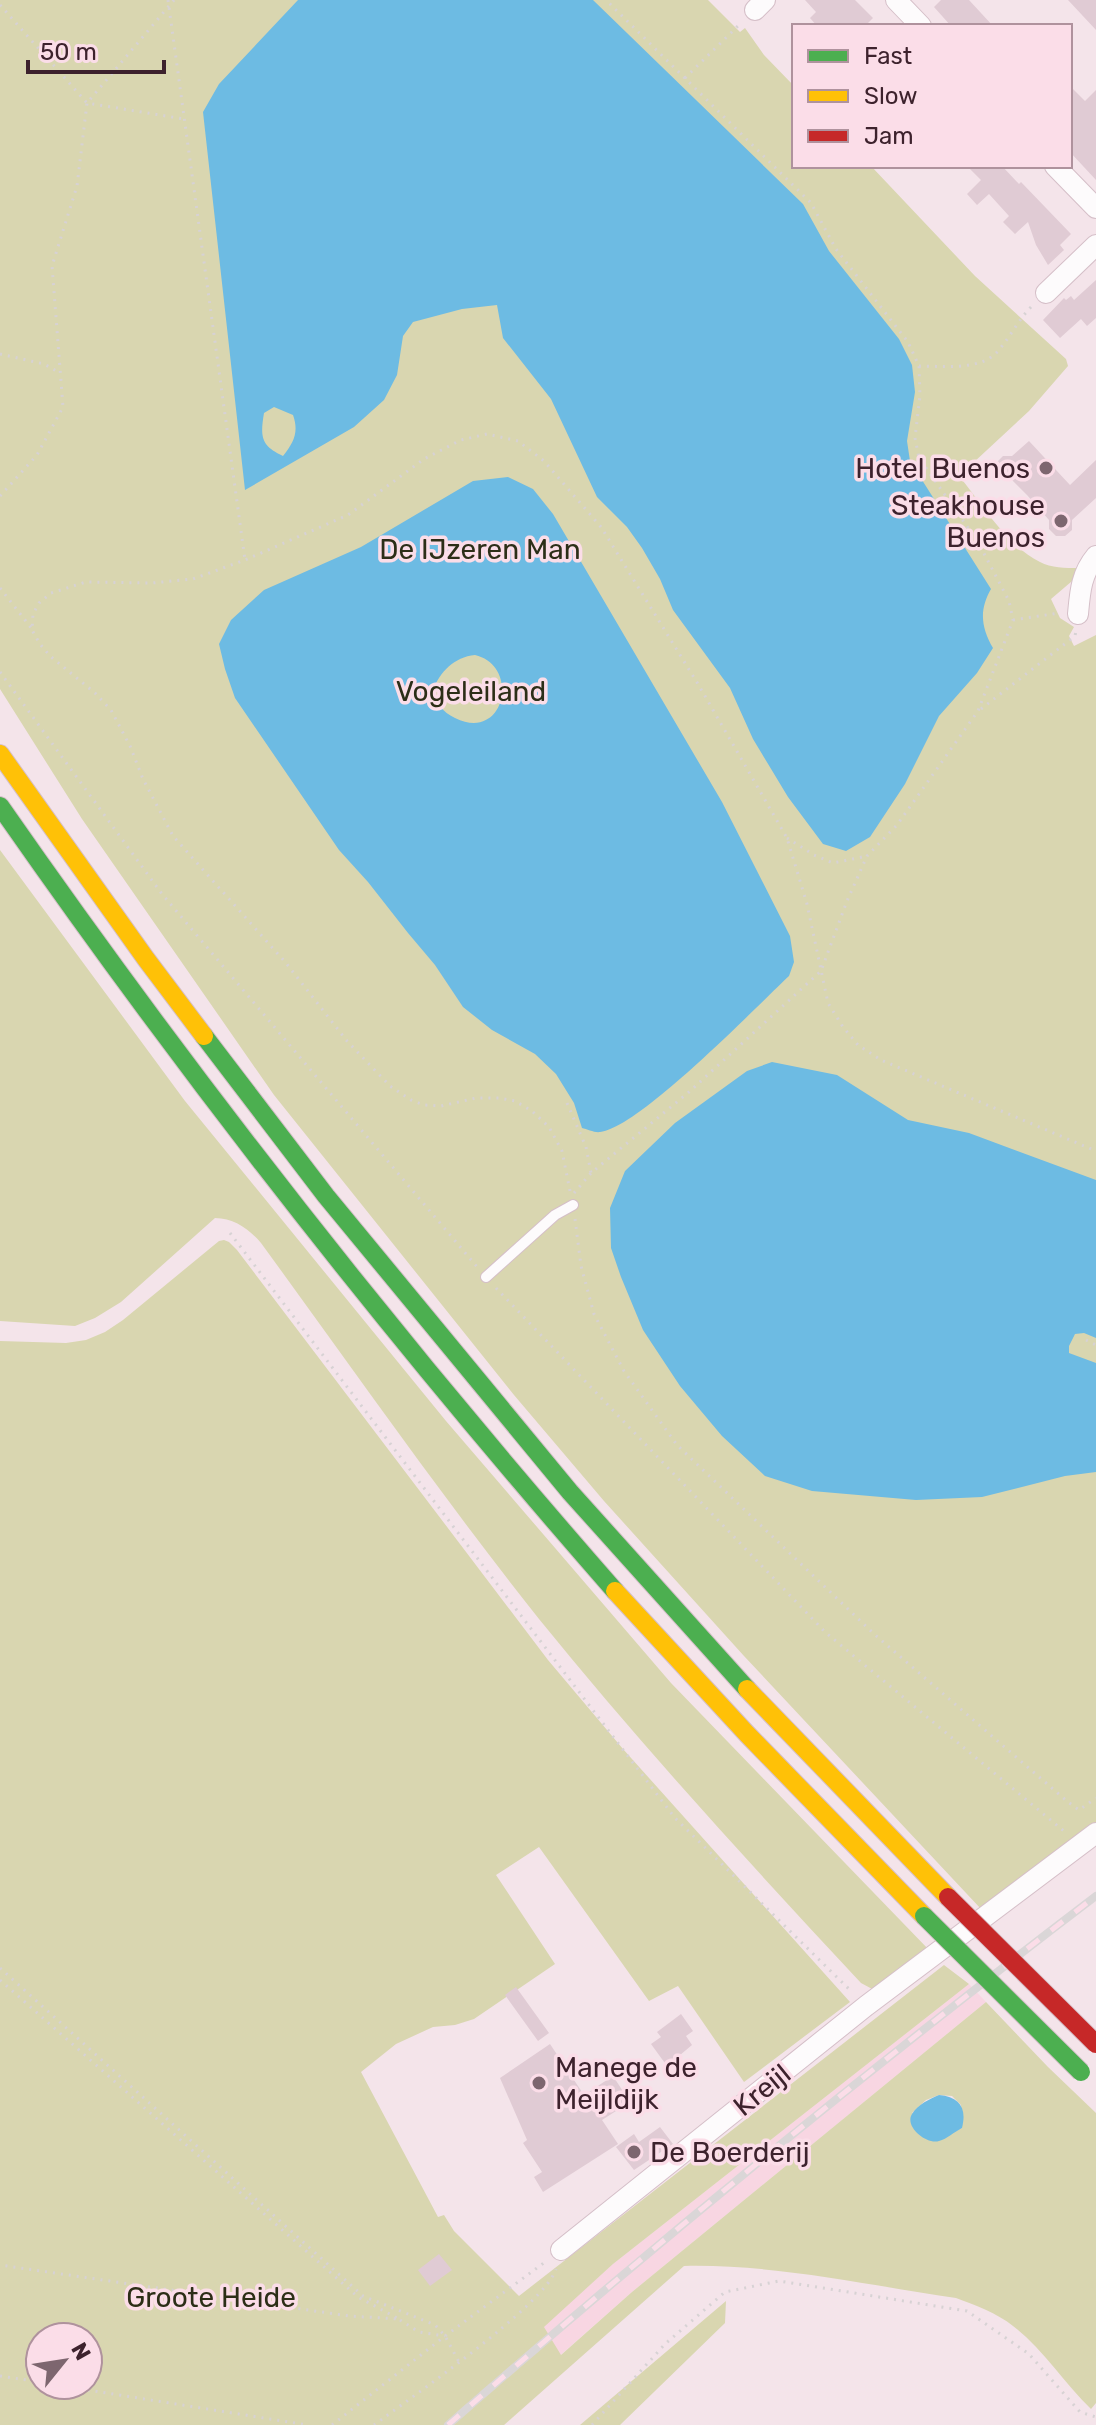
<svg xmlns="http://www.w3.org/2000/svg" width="1096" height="2425" font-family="Rubik,sans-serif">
  <rect width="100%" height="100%" fill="#f4e4ea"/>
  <path fill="#f8d6e2" d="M969,1984L986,2002L632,2292L481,2425H433L613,2264Z"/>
  <path fill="#d9d6b0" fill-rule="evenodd" d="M0,0H708L740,32L745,28L764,55L794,86V166H871L975,276L1066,359L1068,366L1029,411L959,476C983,505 1006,545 1040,562C1051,568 1066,568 1077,568L1078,576L1051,599L1060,618L1074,627L1069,636L1074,646L1096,635V1823L981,1909L744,1656L604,1501L514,1395L274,1095L82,819L0,689Z
    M0,850L185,1101L446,1421L671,1683L931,1952L874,1990L861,1983C751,1865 641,1745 539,1619C442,1497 353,1369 261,1243C249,1229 234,1218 215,1218L121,1302L95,1318L75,1326L0,1321Z
    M224,1240L229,1242L237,1250L548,1660L623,1749L850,2002L744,2082L678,1986L649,2001L539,1847L496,1875L555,1964L474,2019L455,2025L433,2027L396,2044L361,2072L438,2217L444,2215L454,2231L519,2296L944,1965L969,1984L613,2264L544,2327L561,2355L632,2292L986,2002L1048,2067L1096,2113V2403L1091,2409C1064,2383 1043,2349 1013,2326C997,2313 975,2305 956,2298C867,2285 775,2264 684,2266L504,2425H0V1341L66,1343L86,1340L105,1332L123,1320L219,1241ZM939,2095L952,2096L961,2105L962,2128L951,2133L912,2113L926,2100ZM40,2337H88V2385H40Z
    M726,2301L725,2323L620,2425H580Z"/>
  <path fill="#6dbbe3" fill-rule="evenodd" d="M298,0H593L803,204L829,251L899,339L912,365L915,392L907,441L910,461L991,589C979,610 981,627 993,648L977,673L939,716L905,784L870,837L846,851L823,844L788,797L753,739L730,688L673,610L660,579L642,548L627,527L597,497L551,399L503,338L497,305L462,309L413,322L403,336L397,375L384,400L354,427L245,490L203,112L219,84ZM274,407L293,415C299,432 294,442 283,456C261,446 260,437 264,413Z
    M508,477L533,489L553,514L722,802L790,936L794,962L789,976C756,1007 639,1128 600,1132C595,1133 587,1129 582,1128L574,1103L556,1074L535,1054L492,1030L463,1007L435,965L408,933L368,882L339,850L235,698L225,669L219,644L231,620L264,590L361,547L473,481ZM475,655C521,666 505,743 455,718C442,712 437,703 433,690C440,672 454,657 475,655Z
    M772,1062L837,1075L908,1120L969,1133L1096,1180V1338L1084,1333L1075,1334L1069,1346V1353L1096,1363V1472L1065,1476L982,1497L916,1500L812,1491L765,1476L722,1436L680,1386L643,1330L621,1277L611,1248L610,1208L625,1171L675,1123L747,1071Z
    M939,2095C960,2097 967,2108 962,2128C954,2132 947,2139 939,2141C927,2145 904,2127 912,2114C918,2104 930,2099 939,2095Z"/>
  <path fill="#e0cbd4" d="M805,0H855L873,18L865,26H817L810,18L816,12Z
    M941,0H969L993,26H951L934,7Z
    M1068,0H1096V30Z
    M1070,86L1085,101L1096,90V180L1070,152Z
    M967,166H1002L1019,184L1021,182L1071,234L1060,245L1064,250L1048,265L1036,245L1028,222L1015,234L1003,222L1009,216L989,194L977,205L967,194L981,180Z
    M1096,280V318L1087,326L1081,319L1060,338L1043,320L1064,298L1066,300L1071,296L1074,300Z
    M1029,441L1070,485L1096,460V498L1072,520V530L1065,536H1056L1049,529V520L1027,495L1012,480L1002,479L995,472L996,463L1003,456H1012Z
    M516,1987L549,2033L538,2041L505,1995Z
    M681,2014L693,2031L686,2036L692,2045L667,2066L651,2044L661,2037L657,2032Z
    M550,2044L584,2095L613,2076L630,2102L602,2120L618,2144L543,2192L534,2177L542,2172L523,2143L527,2140L500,2078Z
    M660,2127L673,2144L634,2170L616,2147L634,2134L639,2142Z
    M439,2254L452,2270L430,2286L418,2270Z"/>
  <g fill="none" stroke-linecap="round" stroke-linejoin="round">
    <g stroke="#d5bfc8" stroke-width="12">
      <path id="lane" d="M486,1277L555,1215L573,1205"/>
    </g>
    <g stroke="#d5bfc8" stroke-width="22">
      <path id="street" d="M896,0L921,26
        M755,10L765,0
        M1055,166L1096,208
        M1046,293L1096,245
        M1078,614C1080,592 1081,574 1096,556
        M561,2250L866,2006L1096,1833"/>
    </g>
    <g stroke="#d5bfc8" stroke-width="20">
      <path id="fast" d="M0,806C190,1079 396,1341 615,1591
        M204,1036L326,1196L570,1492L747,1689"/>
    </g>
    <g stroke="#d5bfc8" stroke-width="20">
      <path id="slow" d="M0,754L146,959L204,1036
        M615,1591L747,1734L924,1916
        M747,1689L948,1897"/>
    </g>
    <path stroke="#d7d2d4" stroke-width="3" stroke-dasharray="2 6" stroke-linecap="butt" d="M168,0L245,560
      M0,5L87,103L174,0
      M685,78L742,22
      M0,354L44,364L60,373
      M919,366C943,366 981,371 998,351C1011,336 1018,320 1032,306
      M0,496L37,455L63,407L52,266L77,186L87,103L184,119
      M0,588L32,629
      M1013,620L1059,613
      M0,672L162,894L478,1268
      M981,709L1075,636L1076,631
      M787,838L814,855L833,863L867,856
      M567,1103L586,1147L591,1173
      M570,1191L562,1151L549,1127L532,1111L515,1101L499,1098H476L441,1106L424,1105L411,1100L390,1086L347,1041L286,963L173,836L143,779L130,746L111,710L95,693L50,656L40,644L32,630L33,614L39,603L51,593L86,582L152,583L193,579L245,560L348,515L424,459L461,440L487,434L518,441L544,461L601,527L698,684L787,838L807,904L828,1003L843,1027L858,1045L881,1060L1096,1151
      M574,1193L591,1173L689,1092L821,971L847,901L867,856L897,825L978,711L1013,620L1009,601L978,542L919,458L915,438L920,395L919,366L908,342L836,249L811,203L606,0
      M575,1219L581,1266L594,1314L624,1371L677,1445L873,1633L1068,1802L1079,1810L1096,1798
      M230,1233L675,1818L852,1992
      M496,1288L825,1632L1065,1832
      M1086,1340L1096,1345
      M0,1968L363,2296L435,2325L445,2336L459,2362
      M0,1980L358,2297L399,2319L349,2316L0,2265
      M400,2320L419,2332L445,2336
      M0,2376L40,2382
      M56,2385L308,2425
      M332,2425L445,2336L545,2262
      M374,2425C409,2399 545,2305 556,2269
      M592,2425L665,2344L725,2292L779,2281L967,2311L1029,2354L1080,2412L1096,2417"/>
    <use href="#lane" stroke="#fdfbfc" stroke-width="10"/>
    <use href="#street" stroke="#fdfbfc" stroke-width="20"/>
    <use href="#fast" stroke="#4caf50" stroke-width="18"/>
    <use href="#slow" stroke="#ffc107" stroke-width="18"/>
    <g stroke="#dad6d7" stroke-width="8">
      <path id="rail" d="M448,2425C658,2241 874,2065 1096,1896"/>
    </g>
    <use href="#rail" stroke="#fbdde8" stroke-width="5" stroke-dasharray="15" stroke-linecap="butt"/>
    <g stroke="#d5bfc8" stroke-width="20" stroke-linecap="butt">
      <path id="fast-bridge" d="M924,1916L1081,2072"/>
    </g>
    <g stroke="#d5bfc8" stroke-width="20" stroke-linecap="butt">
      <path id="jam-bridge" d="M948,1897L1096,2044"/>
    </g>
    <use href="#fast-bridge" stroke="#4caf50" stroke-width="18"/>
    <use href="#jam-bridge" stroke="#c62828" stroke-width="18"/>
  </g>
  <g fill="#7d666f" stroke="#fbdde8" stroke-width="3">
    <circle cx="1046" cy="468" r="8"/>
    <circle cx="1061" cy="521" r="8"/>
    <circle cx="539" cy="2083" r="8"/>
    <circle cx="634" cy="2152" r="8"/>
  </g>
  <g text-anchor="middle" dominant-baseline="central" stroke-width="7" stroke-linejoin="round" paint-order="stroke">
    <g font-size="28" fill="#3d222d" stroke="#fbdde8" text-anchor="end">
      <text x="1030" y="468">Hotel Buenos</text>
      <text x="1045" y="505">Steakhouse<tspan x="1045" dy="32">Buenos</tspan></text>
      <text x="555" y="2067" text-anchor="start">Manege de<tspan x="555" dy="32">Meijldijk</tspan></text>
      <text x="650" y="2152" text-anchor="start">De Boerderij</text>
    </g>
    <g font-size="28" fill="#2c2e17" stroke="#fbdde8">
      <text x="480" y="549">De IJzeren Man</text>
      <text x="471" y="691">Vogeleiland</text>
      <text x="211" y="2297">Groote Heide</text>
    </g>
    <g font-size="28" fill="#3d222d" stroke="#fbdde8">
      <text transform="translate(762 2090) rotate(-39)">Kreijl</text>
    </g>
  </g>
  <rect x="792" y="24" width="280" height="144" fill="#fbdde8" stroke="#af929d" stroke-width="2"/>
  <rect x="808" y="50" width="40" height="12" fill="#4caf50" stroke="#af929d" stroke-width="2"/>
  <text x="864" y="64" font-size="24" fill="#3d222d">Fast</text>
  <rect x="808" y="90" width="40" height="12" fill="#ffc107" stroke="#af929d" stroke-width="2"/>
  <text x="864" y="104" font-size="24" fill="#3d222d">Slow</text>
  <rect x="808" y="130" width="40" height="12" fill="#c62828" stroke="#af929d" stroke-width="2"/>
  <text x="864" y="144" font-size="24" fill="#3d222d">Jam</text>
  <g transform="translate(64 2361) rotate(60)"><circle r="38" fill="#fbdde8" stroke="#af929d" stroke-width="2"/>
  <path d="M0-6L14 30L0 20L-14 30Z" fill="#7d666f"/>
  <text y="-12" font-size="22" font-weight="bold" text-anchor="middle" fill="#3d222d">N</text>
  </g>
  <path d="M28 60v12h136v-12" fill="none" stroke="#3d222d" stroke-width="4"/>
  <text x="40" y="60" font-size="24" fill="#3d222d" stroke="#fbdde8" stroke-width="6" paint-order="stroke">50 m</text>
</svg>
